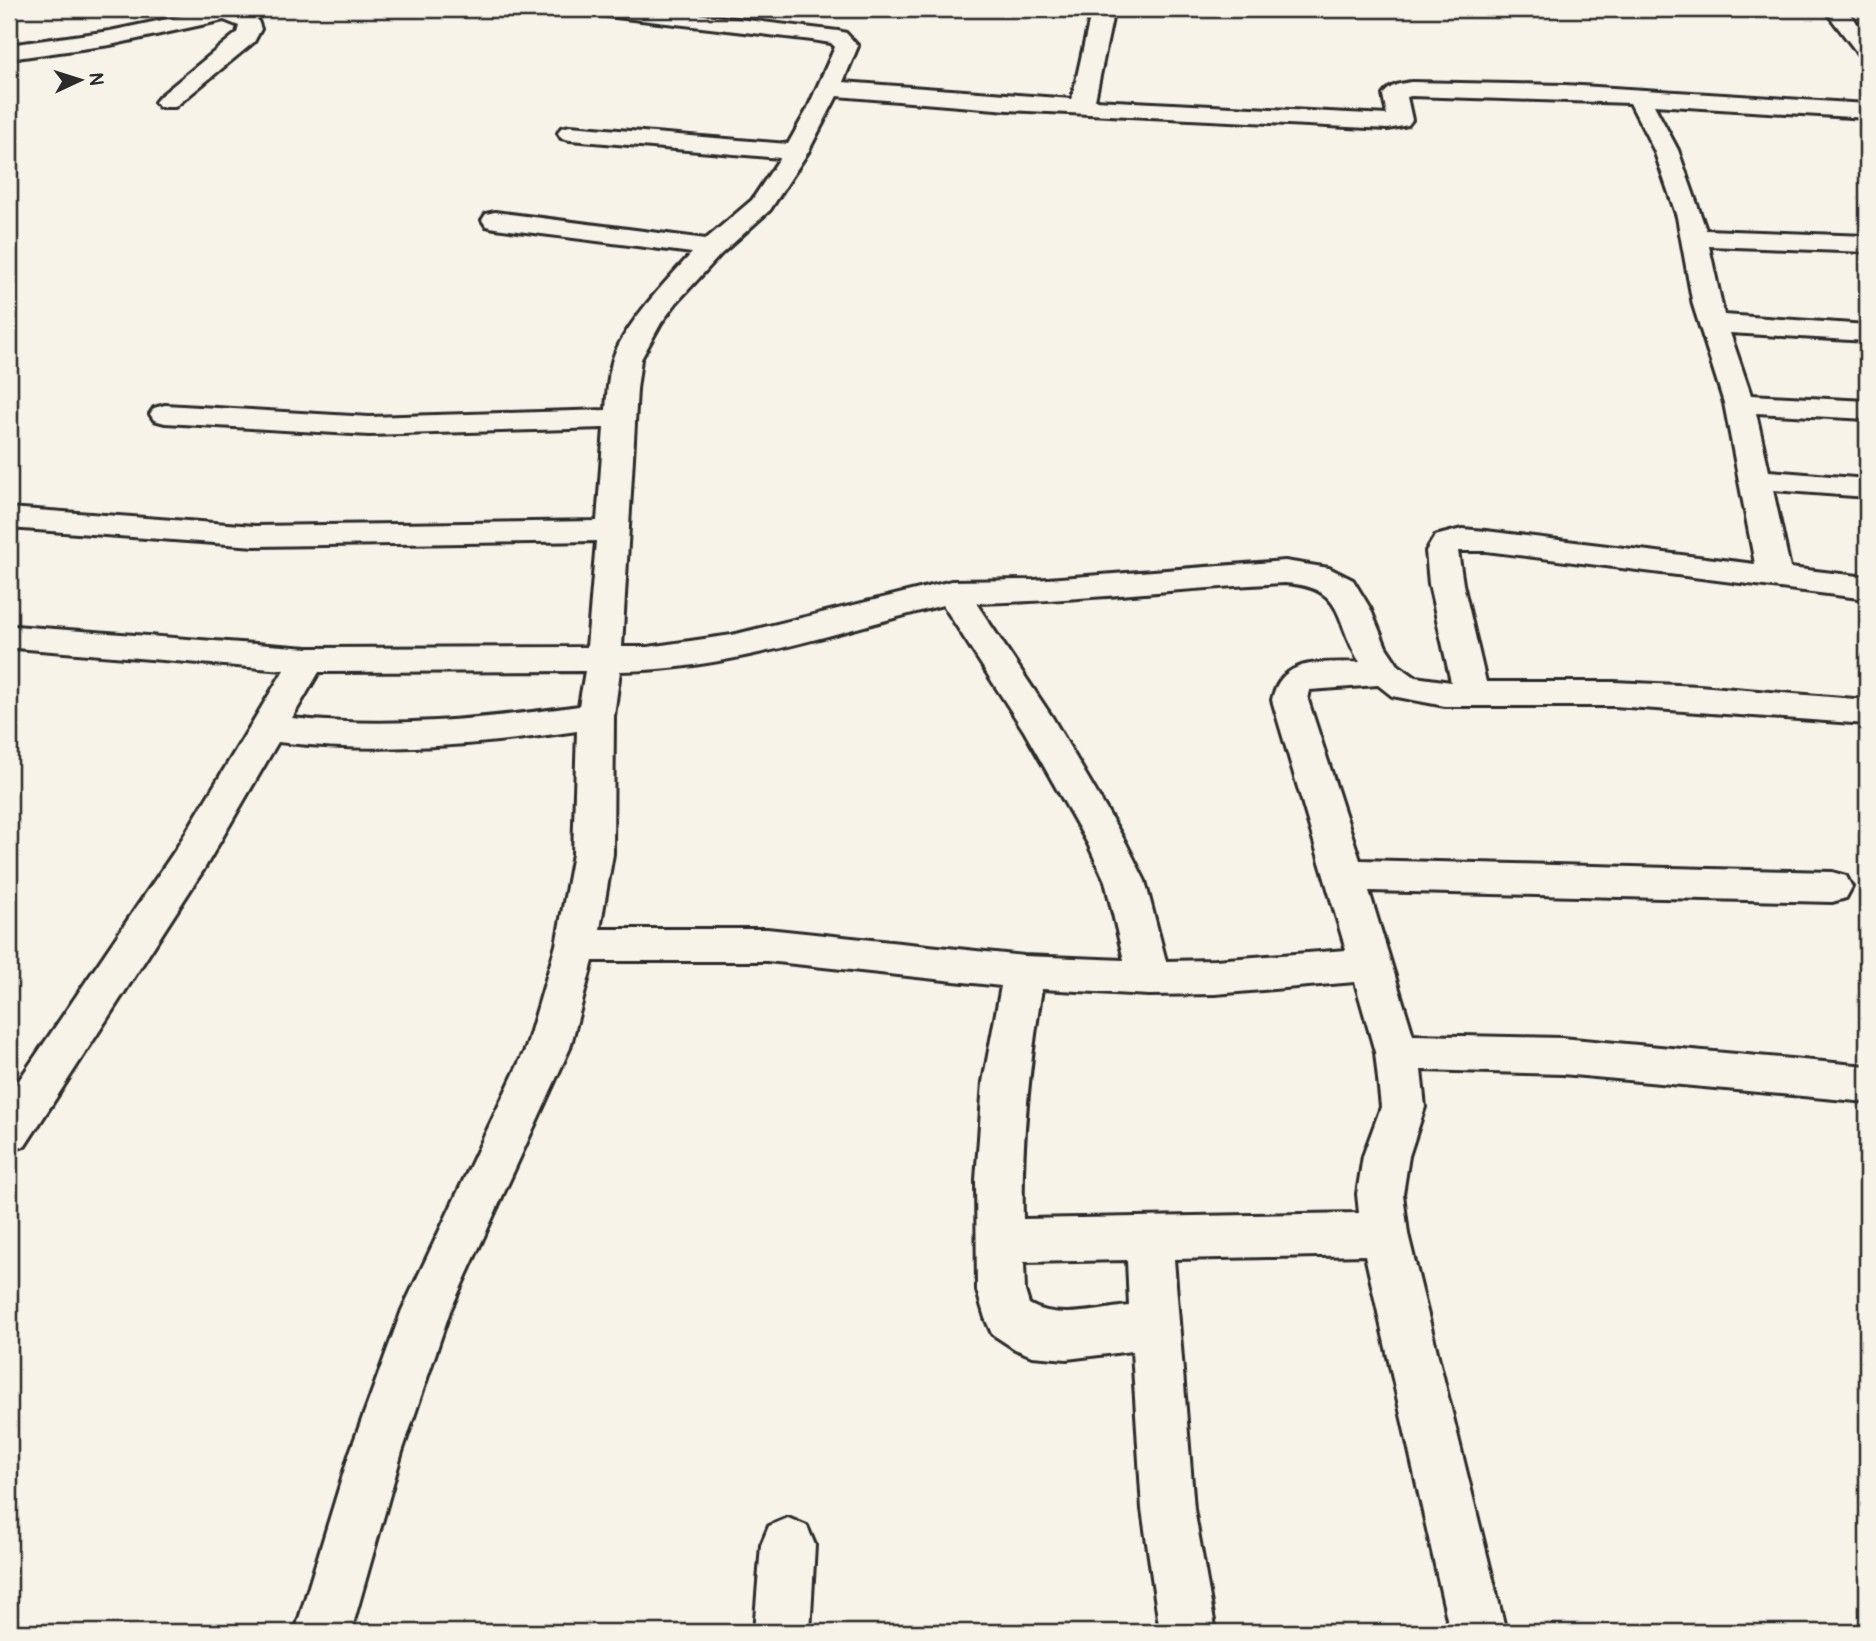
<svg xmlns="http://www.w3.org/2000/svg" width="1876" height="1641" font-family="Pangolin,sans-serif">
  <rect width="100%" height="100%" fill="#f7f3e8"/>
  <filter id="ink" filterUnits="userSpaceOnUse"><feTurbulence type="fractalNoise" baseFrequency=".0143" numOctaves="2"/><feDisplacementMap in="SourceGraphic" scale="14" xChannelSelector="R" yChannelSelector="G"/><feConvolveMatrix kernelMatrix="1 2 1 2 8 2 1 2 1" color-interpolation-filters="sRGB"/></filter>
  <g filter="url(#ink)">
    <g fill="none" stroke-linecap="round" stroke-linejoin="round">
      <g stroke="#2b2b2b" stroke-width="6">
        <path id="street" d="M215,9H255L248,15L257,18L261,29L254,42L175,107H159L155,102L159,97L237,33L239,26L224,20L110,45L9,59V45L110,31Z
          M587,9H654L838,31L846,33L858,46L843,82L1072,99L1092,9H1114L1095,100L1387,115L1383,95C1390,85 1399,84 1411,82L1565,85L1867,104V118L1654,105L1678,150L1706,230L1867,236V252L1709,246L1724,315L1867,325V341L1730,333L1751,395L1867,401V419L1756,413L1769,471L1867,479V497L1773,490L1790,568L1867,577V599L1486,551H1458L1463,584L1486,682H1614L1699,686L1867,700V724L1614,706H1445L1392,696L1378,685L1310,690L1308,700L1360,860L1832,872L1846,876L1852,887L1846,898L1832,902L1369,891L1413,1035L1562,1038L1867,1066V1102L1562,1074L1421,1070L1425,1107L1409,1156L1403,1194L1408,1234L1506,1632H1450L1365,1255L1174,1259L1194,1509L1216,1632H1160L1142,1509L1132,1351L1067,1359L1032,1356L1015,1349L992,1334L985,1318L977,1291L976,1180L983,1082L1001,986L767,961H593L570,1048L450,1311L402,1452L351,1632H295L350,1452L402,1310L526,1048L556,945L573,854L577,731C473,746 383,754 278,742L204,869L25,1146L9,1151V1095L176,849L284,670L15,648L9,647V627L15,626L308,648L587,647L596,541L255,546L9,528V508L255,526L597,521L604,428L369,435L165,423L154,420L150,414L154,408L165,405L369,417L606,410C607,394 608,378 612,362C621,328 668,279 692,253L495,228L486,226L482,220L486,214L495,212L706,239L752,200L780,158L570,140L561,138L558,133L561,128L570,126L788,144L807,110L835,47L831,43L812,40L598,15L590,14ZM837,96L1008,110L1388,129L1408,125L1412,120L1407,97L1411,96L1630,103L1654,150L1677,217L1693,305L1724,403L1755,564L1486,531L1462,529L1435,536L1426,551L1429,584L1451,682L1415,677L1398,665L1386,647L1370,608L1353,580L1329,568L1285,561L1034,580L952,581L732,635L648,647H622L637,389L641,359L661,323L677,302L721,254L770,210L808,152ZM1285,583C1347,588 1333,619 1360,662C1323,664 1282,655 1272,700L1346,950L1215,960L1166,961L1145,881L1126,843L1052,717L976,603C1079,601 1182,588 1285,583ZM943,605L1024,731L1088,844L1105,881L1124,960L1024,956L767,929H600L613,854L614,716L620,671C728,670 840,631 943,605ZM585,671L579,706C483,719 389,729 292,718L319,672ZM1355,982L1375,1052L1381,1107L1363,1156L1357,1194L1359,1213L1023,1219C1021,1141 1029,1067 1042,989L1149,995L1215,994ZM1127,1260L1129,1306C1098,1309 1057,1321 1029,1304L1025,1291L1024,1262Z
          M1824,9H1846L1867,36V57L1859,55Z
          M788,1518L807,1526L815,1545L810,1632H754L761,1545L769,1526Z"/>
      </g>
      <use href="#street" fill="#f7f3e8" fill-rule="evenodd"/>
    </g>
  </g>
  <rect width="1876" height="1641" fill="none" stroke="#f7f3e8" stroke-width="35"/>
  <rect x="18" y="18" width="1841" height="1606" fill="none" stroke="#2b2b2b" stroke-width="2.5" filter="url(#ink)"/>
  <g transform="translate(80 80) rotate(86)" stroke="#f7f3e8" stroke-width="5" paint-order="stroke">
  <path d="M0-5L12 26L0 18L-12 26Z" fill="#2b2b2b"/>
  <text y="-10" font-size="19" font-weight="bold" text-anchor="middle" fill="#2b2b2b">N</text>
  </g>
</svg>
